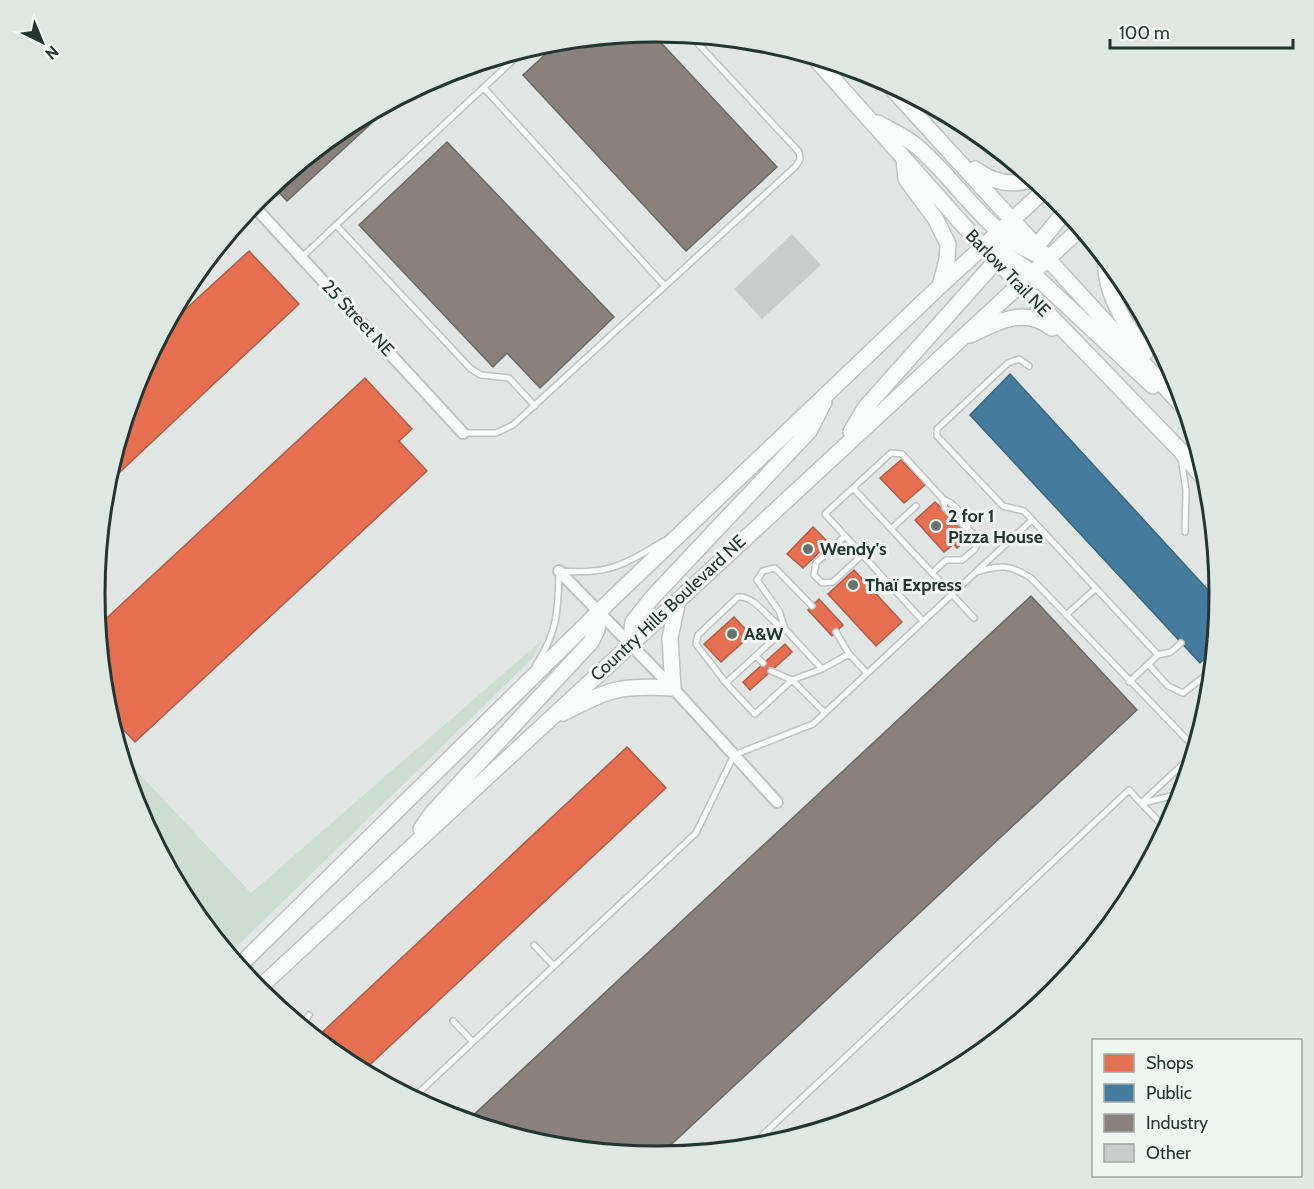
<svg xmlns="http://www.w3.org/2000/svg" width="1314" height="1189" font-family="Cabin,sans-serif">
  <rect width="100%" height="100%" fill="#e1e6e4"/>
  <path fill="#ccded1" d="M542,640L532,659L228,955L189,907L137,810L120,753L251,893Z"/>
  <path fill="#e76f51" stroke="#ac5e47" stroke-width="1.5" d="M249,251L299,304L105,486L137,379L162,331Z
    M365,378L412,429L399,441L427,471L135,742L107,713L97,627Z
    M901,460L925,485L904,503L880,478Z
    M935,502L966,532L962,535L966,539L957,548L954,544L944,552L915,520Z
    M813,527L829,543L803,568L787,554Z
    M854,570L902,622L876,646L828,594Z
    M819,599L843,625L832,636L808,610Z
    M734,617L751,635L721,662L704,644Z
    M785,644L792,652L750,690L743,682Z
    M627,747L666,788L362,1072L344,1062L315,1039Z"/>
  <path fill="#457b9d" stroke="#3a667d" stroke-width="1.5" d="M1010,374L1219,602L1215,649L1200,663L970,415Z"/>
  <path fill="#8a817c" stroke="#6b6a66" stroke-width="1.5" d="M651,32L777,167L686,251L523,75L560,41Z
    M400,97L287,201L272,185L345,126Z
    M447,142L614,317L540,388L507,353L493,367L359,225Z
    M1031,596L1137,710L660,1155L657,1158L547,1147L466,1122Z"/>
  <path fill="#c9cdcb" stroke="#cacfcd" stroke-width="1.5" d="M792,235L820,265L762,318L735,289Z"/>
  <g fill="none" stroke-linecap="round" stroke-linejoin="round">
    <g stroke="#bec3c1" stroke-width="8">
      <path id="service" d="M484,88L664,285
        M336,225L525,49
        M302,257L336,225L471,369L481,375L509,378L535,406
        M1029,366L1019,359L1008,363L937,429V436L1003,506L1024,511L1158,655
        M463,433H496L513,425L796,166L800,159L799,152L690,35
        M1181,458L1186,490L1185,532
        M853,488L891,453L902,454L943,499L945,508L979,539L975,549L962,560H946L932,573
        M943,499C956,504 962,514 968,526
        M891,529L916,506
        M845,536L816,563L814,575L822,583L833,582L862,555
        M978,570L1032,520
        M1066,615L1095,589
        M923,621L825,514L853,488L974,618
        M785,629L779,611L757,580L763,571L775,568L812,606
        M836,632L849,654
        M756,656L763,663
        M1148,664L1168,686L1183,693L1213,670
        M536,665C558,631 558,610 559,571C608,575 622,566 664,541
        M822,669L792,680L755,714L726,683L785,629L822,669L849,654L867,673
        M771,671L792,680L825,713
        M1129,682L1158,655L1171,652L1181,643
        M726,683L696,644L698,635L738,597C756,595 770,623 785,629
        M1141,803L1167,830
        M1143,803L1179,794L1183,791
        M534,945L554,966
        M453,1021L473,1042
        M301,1028L309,1015
        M412,1099L696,833L734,755L813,724L976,572C1001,565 1009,564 1031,578L1196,749
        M748,1149L1129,790L1141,803L1194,754"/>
    </g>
    <g stroke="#bec3c1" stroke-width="14">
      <path id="minor" d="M252,204L463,433
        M559,571L673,688L777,802"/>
    </g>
    <g stroke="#bec3c1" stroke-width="18">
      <path id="secondary" d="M813,56L972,235L1180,450L1209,485
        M885,81L1186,410
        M878,123C890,130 904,136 914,144C958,179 988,240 1045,257
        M904,159L906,179L935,218L948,244L947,260L940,286
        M975,169C992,182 1013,187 1034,179
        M992,249L1002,252L1031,272L1153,386
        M1032,252L1066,210
        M1106,258C1103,293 1127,326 1145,353
        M970,335C998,322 1024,306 1052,328
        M851,432L865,408L996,261L1010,240L1013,220
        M630,644L633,622L651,599L809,431L824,402
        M563,713C610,689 619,685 673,688L670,638L678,600
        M421,829L433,812L591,642L597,630L599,612
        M238,967L614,597L940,286L1046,189
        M257,990L1081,228"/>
    </g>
    <use href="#service" stroke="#fafbfb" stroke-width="5"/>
    <use href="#minor" stroke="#fafbfb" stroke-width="10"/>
    <use href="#secondary" stroke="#fafbfb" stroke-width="15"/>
  </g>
  <g fill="#657470" stroke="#eff6f2" stroke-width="2">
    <circle cx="936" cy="526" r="6"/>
    <circle cx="808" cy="549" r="6"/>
    <circle cx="853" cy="585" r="6"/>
    <circle cx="732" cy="634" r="6"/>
  </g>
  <g text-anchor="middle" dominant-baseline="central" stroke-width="6" stroke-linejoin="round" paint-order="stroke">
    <g font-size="18" fill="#223631" stroke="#eff6f2">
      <text transform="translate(1008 273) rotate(46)">Barlow Trail NE</text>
      <text transform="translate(358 318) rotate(47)">25 Street NE</text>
      <text transform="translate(668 608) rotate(-43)">Country Hills Boulevard NE</text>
    </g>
    <g font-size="18" font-weight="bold" fill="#223631" stroke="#eff6f2" text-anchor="start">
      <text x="948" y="516">2 for 1<tspan x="948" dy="21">Pizza House</tspan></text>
      <text x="820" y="549">Wendy's</text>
      <text x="865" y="585">Thaï Express</text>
      <text x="744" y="634">A&amp;W</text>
    </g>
  </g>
  <path d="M0 0H1314V1189H0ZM105 594a552 552 0 1 1 1104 0a552 552 0 1 1-1104 0Z" fill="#dfe7e3" fill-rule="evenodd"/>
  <path fill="none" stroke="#223631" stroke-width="3" d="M105 594a552 552 0 1 1 1104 0a552 552 0 1 1-1104 0Z"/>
  <rect x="1092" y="1039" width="210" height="138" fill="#eff6f2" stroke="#9da9a5" stroke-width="1.5"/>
  <rect x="1104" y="1054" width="30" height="18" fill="#e76f51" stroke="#9da9a5" stroke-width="1.5"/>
  <text x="1146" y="1069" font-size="18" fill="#223631">Shops</text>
  <rect x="1104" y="1084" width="30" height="18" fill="#457b9d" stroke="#9da9a5" stroke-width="1.5"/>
  <text x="1146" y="1099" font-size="18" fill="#223631">Public</text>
  <rect x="1104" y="1114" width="30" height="18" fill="#8a817c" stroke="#9da9a5" stroke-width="1.5"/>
  <text x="1146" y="1129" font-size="18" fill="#223631">Industry</text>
  <rect x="1104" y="1144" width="30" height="18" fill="#c9cdcb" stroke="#9da9a5" stroke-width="1.5"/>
  <text x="1146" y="1159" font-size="18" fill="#223631">Other</text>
  <g transform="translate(42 42) rotate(137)" stroke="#eff6f2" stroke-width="4.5" paint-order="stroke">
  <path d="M0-4.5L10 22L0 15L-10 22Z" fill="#223631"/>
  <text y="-9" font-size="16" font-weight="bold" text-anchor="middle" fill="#223631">N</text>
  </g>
  <path d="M1110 39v9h183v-9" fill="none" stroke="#223631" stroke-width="3"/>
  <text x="1119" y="39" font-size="18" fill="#223631" stroke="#eff6f2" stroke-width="4.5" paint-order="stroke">100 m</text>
</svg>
